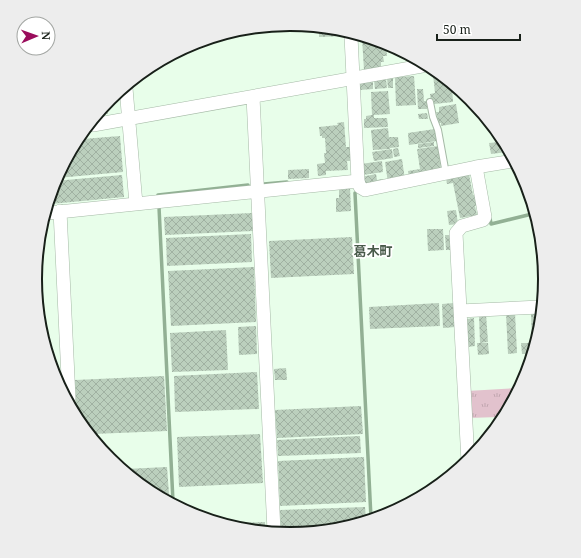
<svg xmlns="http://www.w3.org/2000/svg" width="581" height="558" font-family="'Noto Serif','Noto Sans JP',serif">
  <defs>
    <pattern id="grass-tufts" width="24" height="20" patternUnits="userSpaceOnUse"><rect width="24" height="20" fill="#e2c2cd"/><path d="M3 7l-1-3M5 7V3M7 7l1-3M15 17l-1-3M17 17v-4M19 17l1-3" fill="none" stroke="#c1a6af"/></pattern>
    <pattern id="building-cross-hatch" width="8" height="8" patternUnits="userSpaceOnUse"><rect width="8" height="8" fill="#bbcfbd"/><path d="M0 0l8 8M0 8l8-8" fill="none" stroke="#a0b1a2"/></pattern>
  </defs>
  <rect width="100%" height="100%" fill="#e8feea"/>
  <path fill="url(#grass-tufts)" d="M518,388L499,417L468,418L467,391Z"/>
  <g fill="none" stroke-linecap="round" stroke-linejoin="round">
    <path stroke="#92b094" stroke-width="3.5" d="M264,184L287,182
      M355,193L371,518
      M158,195L248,185
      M159,207L173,502
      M490,218L491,224L532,214"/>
  </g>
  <path fill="url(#building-cross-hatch)" d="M319,30L346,35V36L319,37Z
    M362,38L379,42V46H386L387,56H383L384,62H381V68L364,70Z
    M433,74L452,86L453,102L434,104V100H431L430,94L435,93Z
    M414,76L416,105L396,106L395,77Z
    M387,78H393V88H388Z
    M386,79L387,88L375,89L374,80Z
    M373,82V89L360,90V83Z
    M417,89H423L424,101H427V109H418Z
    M388,91L390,114L374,115V118H387L388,127L364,128V119H366V116L372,115L371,92Z
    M108,103V114H100Z
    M456,104L459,123L441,126V123H439L436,112H439V107Z
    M427,113L428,119H419L418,114Z
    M344,122L346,147H350L351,161H347L348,170L326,171V175L318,176L317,164L325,163L324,153H326L325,138H322V136H320L319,127L338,125L337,123Z
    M388,128L390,149L373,150L371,130Z
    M435,129L437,141L409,145L408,133Z
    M120,136L123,172L57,178L83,139Z
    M389,137H398L399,147L390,148Z
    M434,142V146L418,148V144Z
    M499,142L507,152L491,154L489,143Z
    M438,146L441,172L409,179L408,171L420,169L417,149Z
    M398,148L400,156L394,157L393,149Z
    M392,149L393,158L374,161L372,152Z
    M402,159L405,180L388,183L385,162Z
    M382,161L383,172L363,175L361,164Z
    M309,169V178L288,179V170Z
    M376,174L377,180L383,179L384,185L363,188L361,177Z
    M469,174L473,195L476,194L478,206H475L477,215L460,218L453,183L447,184L446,178Z
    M122,175L124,197L51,204L55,181Z
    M339,187H350L351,211L336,212V198H339Z
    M456,210L458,224L449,225L447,211Z
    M252,213L253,231L165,235L164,217Z
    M427,229H443L444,250L428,251Z
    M251,234L252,262L167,266L166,238Z
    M445,235H451L452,250H446Z
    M352,237L354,274L271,278L269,241Z
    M254,267L256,322L171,326L168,271Z
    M439,303L440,326L370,329L369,307Z
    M454,303L455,327L443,328L442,304Z
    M531,312H538L533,344H532Z
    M506,313H515L517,353L508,354Z
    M486,314L488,342L480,343L479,315Z
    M474,318L475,346L468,347L467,319Z
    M256,326L257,354L239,355L238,327Z
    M226,330L228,370L172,372L170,333Z
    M477,343H488L489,354L478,355Z
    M521,343H530V354H522Z
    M286,368L287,380H275L274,369Z
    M257,372L259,409L175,412L174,376Z
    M164,376L167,431L93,434L76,408L75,380Z
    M361,406L363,434L277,438L275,410Z
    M260,434L263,483L179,487L177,437Z
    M360,436L361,453L278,456L277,440Z
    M364,457L366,502L280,506L278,461Z
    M167,467L169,494H163L125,469Z
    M365,507L366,519L290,534L281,532L280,510Z
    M265,522V529L238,524V523Z"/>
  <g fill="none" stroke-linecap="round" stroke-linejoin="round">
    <g stroke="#a5b9a6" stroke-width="8">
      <path id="service" d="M430,102L433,117L438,130L446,174"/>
    </g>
    <g stroke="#a5b9a6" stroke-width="14">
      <path id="minor" d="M351,36L358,181L360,187L365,190L476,167L513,161
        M126,88L136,204
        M253,97L274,531
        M93,125L422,66
        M60,211L69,398
        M49,213L358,181
        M460,311L540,307
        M468,462L456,233L462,226L483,220L485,217L476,167"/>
    </g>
    <use href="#service" stroke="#fff" stroke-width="6"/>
    <use href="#minor" stroke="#fff" stroke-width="13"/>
  </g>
  <g text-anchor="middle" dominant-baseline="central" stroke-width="3.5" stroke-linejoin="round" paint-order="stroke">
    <g font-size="13" font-weight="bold" fill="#475949" stroke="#fff">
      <text x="373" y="251">葛木町</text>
    </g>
  </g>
  <path d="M0 0H581V558H0ZM42 279a248 248 0 1 1 496 0a248 248 0 1 1-496 0Z" fill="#ededed" fill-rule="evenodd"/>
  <path fill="none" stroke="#182019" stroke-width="2" d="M42 279a248 248 0 1 1 496 0a248 248 0 1 1-496 0Z"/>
  <g transform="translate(36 36) rotate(88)"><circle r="19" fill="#ffffff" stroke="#a3a6a3"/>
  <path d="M0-3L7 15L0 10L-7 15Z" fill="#9a0c5c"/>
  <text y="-6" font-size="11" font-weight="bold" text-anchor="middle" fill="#182019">N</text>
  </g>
  <path d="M437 34v6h83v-6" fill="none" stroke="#182019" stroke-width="2"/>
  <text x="443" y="34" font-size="12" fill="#182019" stroke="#ffffff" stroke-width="3" paint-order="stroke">50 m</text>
</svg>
